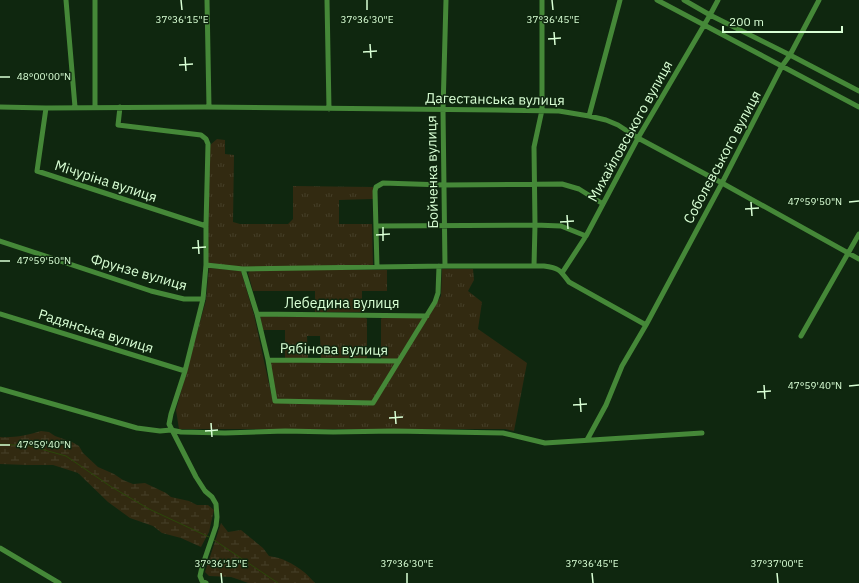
<svg xmlns="http://www.w3.org/2000/svg" width="859" height="583" font-family="'IBM Plex Sans',sans-serif">
  <defs>
    <pattern id="grass-tufts" width="24" height="20" patternUnits="userSpaceOnUse"><rect width="24" height="20" fill="#322a11"/><path d="M3 7l-1-3M5 7V3M7 7l1-3M15 17l-1-3M17 17v-4M19 17l1-3" fill="none" stroke="#453f28"/></pattern>
    <pattern id="wetland-marsh" width="20" height="14" patternUnits="userSpaceOnUse"><rect width="20" height="14" fill="#322a11"/><path d="M1 5h8M5 5V1M11 12h8M15 12V8" fill="none" stroke="#453f28"/></pattern>
  </defs>
  <rect width="100%" height="100%" fill="#0f270f"/>
  <path fill="url(#grass-tufts)" d="M217,139L225,140V154L234,155L233,222L240,224H288L293,219V186L373,187V199H372L339,200V224H372L373,265L245,268L208,263L209,146Z
    M209,268L241,271L254,315L273,402L373,405L441,296L442,269H473L474,280L468,291L482,302L478,329L527,363L514,431L505,429H179L176,410L206,300Z
    M251,270H387V291H362V312H315V291H253L248,273Z
    M260,316L365,317L367,319V359L321,358L320,336H307L308,358H285V330H263Z
    M383,317H424L400,359H381V319Z
    M269,362L397,363L372,401L276,399Z"/>
  <path fill="url(#wetland-marsh)" d="M41,431L49,432L55,436L72,442L79,446L83,453L98,467L114,474L123,480L133,484L145,483L166,493L171,497L189,501L197,505H208L214,510L209,532L201,547L181,538L162,533L153,526L130,518L108,502L78,473L53,465H26L0,464V437C14,438 28,435 41,431Z
    M221,523L228,532L241,530L263,548L269,556C283,558 292,563 304,572C308,575 311,579 315,583H248L237,579L231,577L209,576L205,572Z"/>
  <g fill="none" stroke-linecap="round" stroke-linejoin="round">
    <path stroke="#2b4709" stroke-width="1" d="M0,444L30,446L66,456L110,486L149,509L209,537
      M214,540L278,583"/>
    <path stroke="#458838" stroke-width="5" d="M66,0L75,107
      M207,0L209,107
      M327,0L329,109
      M657,0L859,107
      M684,0L710,15L790,55L859,91
      M0,107L46,108L204,107L497,110L559,111L589,116L606,120L618,125L638,138L722,183L859,259
      M95,107V0
      M120,107L118,125L201,135L206,139L208,144L206,226V265L203,299L185,371L171,414L169,424L196,477L205,491L212,497L216,504L217,517L216,526L202,567L200,576L202,581L206,583
      M46,108L37,171L206,226
      M589,116L620,0
      M376,226L535,225L561,226L586,236
      M0,241L151,291L184,299H203
      M206,265L243,269L445,266L443,110L446,0
      M445,266H544C559,268 560,270 569,282L646,325
      M534,266L535,225L534,147L542,110V0
      M377,267L375,191L376,187L383,183L444,185L562,184L579,189L603,204
      M243,269L257,314L268,360L275,401L373,403L435,302L438,293L439,266
      M562,273L586,236L638,138L710,15L718,0
      M0,314L185,371
      M257,314L427,316
      M801,336L859,234
      M268,360L399,361
      M0,389L137,428L160,431L171,430L181,432L225,433L285,431L333,432L394,431L503,433L545,443L702,433
      M587,440L606,405L622,366L646,325L722,183L782,66L790,55L819,0
      M0,548L59,583"/>
  </g>
  <path fill="none" stroke="#d9ffd5" stroke-width="1.5" d="M181,0L182,10M367,0V10M552,0L553,10M554,32L555,45M548,39L561,38M370,44L371,58M363,52L377,51M185,57L186,71M179,65L193,64M0,77H10M751,202L752,216M849,202L859,201M745,209L759,208M567,215L568,229M560,222L574,221M383,227V241M376,235L390,234M198,240L199,254M192,248L206,247M0,261H10M764,385L765,399M849,386L859,385M757,392L771,391M580,398L581,412M573,405L587,404M395,411L396,424M389,418L403,417M211,423L212,437M205,431L218,430M0,445H10M221,573L222,583M407,573V583M592,573L593,583M777,573L778,583"/>
  <g text-anchor="middle" dominant-baseline="central" stroke-width="3" stroke-linejoin="round" paint-order="stroke">
    <g font-size="14" fill="#d9ffd5" stroke="#0f270f">
      <text transform="translate(495 99) rotate(1)">Дагестанська вулиця</text>
      <text transform="translate(630 131) rotate(-61)">Михайловського вулиця</text>
      <text transform="translate(722 157) rotate(-62)">Соболєвського вулиця</text>
      <text transform="translate(432 172) rotate(-91)">Бойченка вулиця</text>
      <text transform="translate(106 181) rotate(18)">Мічуріна вулиця</text>
      <text transform="translate(139 272) rotate(16)">Фрунзе вулиця</text>
      <text x="342" y="303">Лебедина вулиця</text>
      <text transform="translate(96 331) rotate(17)">Радянська вулиця</text>
      <text transform="translate(334 349) rotate(1)">Рябінова вулиця</text>
    </g>
  </g>
  <g font-size="10" text-anchor="middle" fill="#d9ffd5" stroke="#0f270f" stroke-width="3" stroke-linejoin="round" paint-order="stroke">
    <text x="182" y="23">37°36'15"E</text>
    <text x="367" y="23">37°36'30"E</text>
    <text x="553" y="23">37°36'45"E</text>
    <text x="44" y="80">48°00'00"N</text>
    <text x="815" y="205">47°59'50"N</text>
    <text x="44" y="264">47°59'50"N</text>
    <text x="815" y="389">47°59'40"N</text>
    <text x="44" y="448">47°59'40"N</text>
    <text x="221" y="567">37°36'15"E</text>
    <text x="407" y="567">37°36'30"E</text>
    <text x="592" y="567">37°36'45"E</text>
    <text x="777" y="567">37°37'00"E</text>
  </g>
  <path d="M723 26v6h119v-6" fill="none" stroke="#d9ffd5" stroke-width="2"/>
  <text x="729" y="26" font-size="12" fill="#d9ffd5" stroke="#0f270f" stroke-width="3" paint-order="stroke">200 m</text>
</svg>
